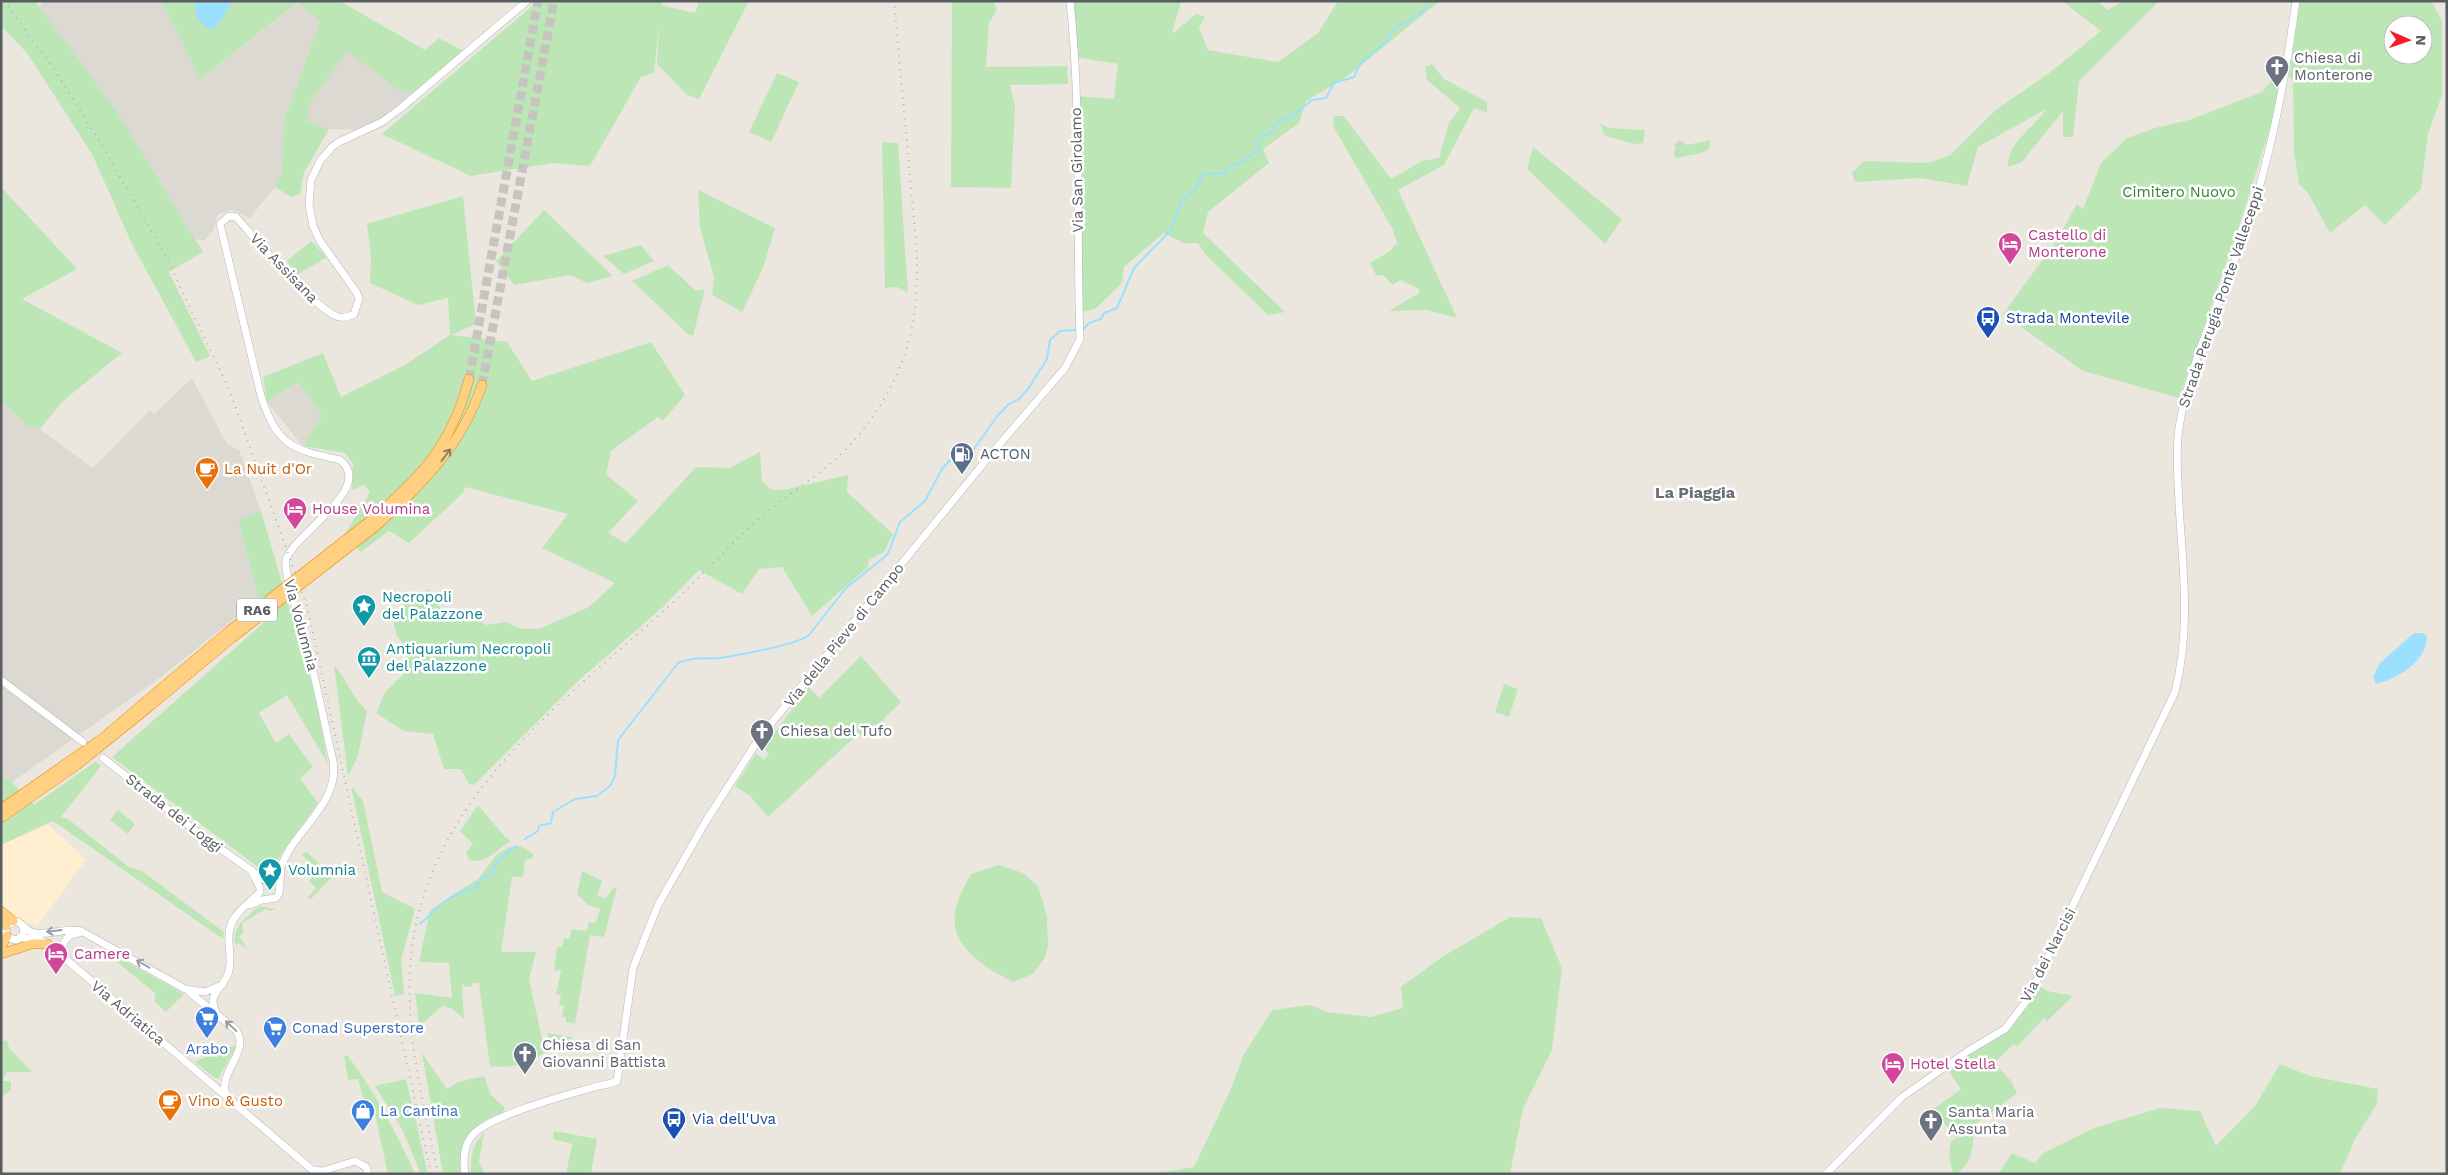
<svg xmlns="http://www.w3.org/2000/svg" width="2448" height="1175" font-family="'Work Sans',sans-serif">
  <rect width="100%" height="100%" fill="#ece7de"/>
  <path fill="#ffeed0" d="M48,824L86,860L37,926L10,916L1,905V845Z"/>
  <path fill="#dcd9d3" d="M43,1H162L200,79L299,3L320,21L284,121L282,173L275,187L250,218L232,210L218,214L213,231L204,241L195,239L116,110L39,8Z
    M347,50L397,89L414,94V104L376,130L329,129L308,121V106Z
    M192,378L227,444L239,450L261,511L238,520L259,599L157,680L12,782L1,775V400L27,426L40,429L93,468L150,410L154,414Z
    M298,382L322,415L303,446L267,402Z"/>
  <path fill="#bde6b7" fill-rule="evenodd" d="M1,1H35L116,110L203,252L169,272L210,356L196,362L132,244L92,154L27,53L1,26Z
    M162,1H340L425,50L439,38L464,51L414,94L397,89L347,51L308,106V121L329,129L304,173L300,194L291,197L275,187L282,173L284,121L320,21L298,3L200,79Z
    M538,1H663L661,5L695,13L699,1H749L699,99L687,95L657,64L659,26L654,73L641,77L590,166L553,163L471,176L382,134Z
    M952,1H993L997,10L989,23L986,67L1067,66L1068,84L1010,85L1015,107L1011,188L951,187Z
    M1070,1H1181L1172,34L1196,14L1205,17L1199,28L1208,50L1278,62L1318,33L1338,1H1440L1345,78L1306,101L1299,123L1263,149L1269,163L1208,212L1203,233L1285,312L1268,315L1206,255L1198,243H1183L1164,233L1124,267L1122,283L1095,309L1079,313L1076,96L1114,99L1118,64L1075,57Z
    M2062,1H2097L2108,10L2123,1H2159L2079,81L2073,137H2063V111L2022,162L2008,167C2006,143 2036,126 2046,109L1978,147L1967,186L1920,178L1855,182L1852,173L1864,161L1928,163L1950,155L1997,109L2048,74L2101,31Z
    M2300,1H2431L2442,21V95L2428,134L2421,189L2385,225L2365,205L2330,233L2308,193L2299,184L2294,152L2293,79L2289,78ZM2393,25H2423V55H2393Z
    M1432,64L1444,79L1487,102V113L1474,108L1444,165L1398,190L1457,318L1426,310L1389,311L1419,293V289L1400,280L1393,285L1383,275H1376L1370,263L1389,252L1397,243L1392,228L1333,126L1334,116H1344L1391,179L1422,161L1439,158L1449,123L1460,108L1427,80L1425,67Z
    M777,73L799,82L771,142L749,132Z
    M2272,80L2282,82L2272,122L2240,223L2179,398L2083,371L2003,314L2057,240L2077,204L2083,209L2101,163L2127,138L2155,128L2189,120L2262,92Z
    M1600,124L1609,128L1645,130L1643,143L1633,144L1604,135Z
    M1679,140L1687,145L1710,140V148L1702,153L1676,158L1673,153L1676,148L1674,145Z
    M882,142L898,143L908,293L897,287L885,288Z
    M1533,147L1622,219L1605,244L1527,169Z
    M1,187L77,269L22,299L122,353L63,401L40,429L27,426L1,400Z
    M698,190L775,228L763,268L742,312L712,295L714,277L700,228Z
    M463,196L476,324L451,335L507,342L532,381L651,342L685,395L663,421L658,417L611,451L606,474L638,501L608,533L626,543L696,467L729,468L760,452L762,481L772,490H783L848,475L847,492L893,534L884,552L869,560L868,567L812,616L782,567L759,569L742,594L699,570L663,607L577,682L474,785L469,784L461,769H444L433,734L404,731L376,713L385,692L405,673L402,667L411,654L397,636L393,620L404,604L429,589L444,614L465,611L486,625L506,622L522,629H539L589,607L615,583L542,548L568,514L465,487L463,493L409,543L389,531L361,552L344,536L370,492L364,485L352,490L353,464L345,453L303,446L322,415L298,382L267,402L263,377L323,353L341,397L405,365L450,335L448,298L418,305L370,283L371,257L367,224Z
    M544,210L613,276L587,283L570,275L514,285L496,261Z
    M311,241L327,257L297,275L287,261Z
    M641,245L654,261L624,274L603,256Z
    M668,265L696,291L705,289L693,336L689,335L632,281Z
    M261,511L315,695L328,764L287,695L259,713L276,743L289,734L313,767L300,778L318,803L276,862L270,859L263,871L112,757L270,617L259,599L238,520Z
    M861,656L901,702L864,738L859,733L768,817L750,796L735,786L756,753L764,760L769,753L763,748L809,687L819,698Z
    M334,665C348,681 351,696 367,711L358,756L348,776Z
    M1504,684L1518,689L1509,717L1495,712Z
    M96,761L101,766L61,817L68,819L129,867L142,871L224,932L223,939L53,821L1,845V775L12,782L34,805Z
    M351,786L363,801L382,892L415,909L401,960L404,994L395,996Z
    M478,805L505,837L511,841C495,850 489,864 469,860L466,852L473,844L460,831Z
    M118,810L135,824L128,834L110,820Z
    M521,846L533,854V858L525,860L523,877H512L501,952H536L529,979L545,1052C529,1064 511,1069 490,1066L479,983H473L471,987H465L462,983L464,1019L453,1009L443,1006C435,1011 427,1022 419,1024L415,993L452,998L449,963L419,962L430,910L479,878L496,855L509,847Z
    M306,851L326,870L329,868L334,875L310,900L308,897L316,888L309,881L318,870L302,855Z
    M999,865L1023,873L1038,886L1047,916L1048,947L1044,959L1033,974L1013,982C987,969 950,948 955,913C956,900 965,886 971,874Z
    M582,871L602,881L597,896L606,898L614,887L617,888L604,937L590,935L575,1024L566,1022V1017H562L564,1006L559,1005L561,995L556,994L561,971L554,970L557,947H562L564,938L569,939L572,929L587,931L589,922L596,923L600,909L588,905L577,894Z
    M259,906L276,909L270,911L266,909L242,923L243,933L239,936L248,950L238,943L235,945C232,926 246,918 259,906Z
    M1510,917L1541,918L1562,968L1552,1050L1523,1109L1510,1174H1152L1194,1167L1230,1091L1244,1054L1272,1010L1311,1005L1327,1012L1371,1017L1403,1008L1401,987L1442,957Z
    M107,951L184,994L166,1012L154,1001L156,994L105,952Z
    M2036,985L2051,992L2070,995L2072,997L2047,1021L2044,1018L2017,1047L2014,1044L1994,1063L2011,1081L2017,1093L1956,1139L1934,1109L1961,1089L1947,1069L2005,1029Z
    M547,1033L572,1037L571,1042L586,1045V1047L582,1050L551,1052Z
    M7,1040L9,1048L32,1072H7L2,1081H11V1090L1,1097V1042Z
    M236,1046L219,1078L223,1079L215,1078L197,1064L196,1061L229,1047Z
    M422,1053L447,1089L458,1082L484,1076L491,1095L505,1108C503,1115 496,1115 490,1118C467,1128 459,1151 461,1174H443Z
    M344,1056H348C375,1092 396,1132 415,1174H388L374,1109L367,1111L358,1079L348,1080Z
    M2280,1064L2310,1076L2378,1089L2377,1104L2355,1139L2340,1174H1998L2012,1153L2035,1163L2043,1153L2094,1128L2160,1108L2200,1111L2216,1146L2255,1106Z
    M406,1079L428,1174H421L402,1129L375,1086Z
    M554,1131L597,1139L591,1174H566L572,1144L553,1139Z
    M1974,1132C1972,1148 1972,1169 1953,1174L1949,1154L1951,1141Z
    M484,1133L479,1162L485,1174H471C470,1159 472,1144 484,1133Z"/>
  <path fill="#9be0ff" d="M195,1H233L215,28L208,29L197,18Z
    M2414,633H2423L2427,637C2426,662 2397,679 2376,684L2373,677L2380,663Z"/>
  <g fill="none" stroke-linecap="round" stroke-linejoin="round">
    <path stroke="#9be0ff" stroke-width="2" d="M1083,330L1089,323L1101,319L1104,313L1117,308L1134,268L1171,230L1183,199L1195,190L1202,176L1208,174L1224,173L1229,167L1241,163L1259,149L1258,140L1261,136L1269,134L1278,122L1295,114L1312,100L1326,98L1334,83L1354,77C1361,57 1374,55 1387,40C1390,36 1391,31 1396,28C1405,20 1427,15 1428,1
      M525,839L538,831L539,826L551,823L553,812L575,799L597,796L610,786L615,776L618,740L678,663C691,657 705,659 720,658C738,655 797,645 809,635L846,588L888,554L900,522L925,501L942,469L952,458L963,456L974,449L998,415L1009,404L1019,399L1028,389L1047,359L1050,340L1060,331L1078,330
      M420,924L444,902L456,894L477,887L482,878L491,874L499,859L516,846"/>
    <path stroke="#c7c4bf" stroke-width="9" stroke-dasharray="9 4.5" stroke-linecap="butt" d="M469,379L538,1
      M482,385L554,1"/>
    <g stroke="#b2b7bd" stroke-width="8">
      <path id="secondary" d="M1,680L83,742
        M103,758L197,832L266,881
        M253,874L260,888
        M273,881C280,870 284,858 291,847C309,820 339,796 333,761C324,721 316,681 306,641C302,625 283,574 286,560C293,534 376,488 340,460C292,449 278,447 261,396L220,224L229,216L236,217C260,244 305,300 336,316C342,319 348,317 354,314L359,299L357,293L320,241L313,226L309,205L311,180L320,161L332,147L339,142L382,122L401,108L527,1
        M250,905L262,900L276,898L279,894L281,871
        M24,927L23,935L17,940L9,938L5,934L6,926L16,921C24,924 26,933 36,933C51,935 65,928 81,931L185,989L205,992L222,985
        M22,938L39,939L48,944L317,1174
        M64,959C60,945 64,935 79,933
        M189,992L235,1029C253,1051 215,1073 227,1097
        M216,1013C206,991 224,990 229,971C233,954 224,937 233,920C238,910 252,901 260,892
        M313,1170L323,1171L355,1161L366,1167L368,1174
        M465,1174C463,1161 463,1148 471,1137C484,1117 566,1095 591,1088C600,1085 609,1085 617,1081L633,968L658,905L706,821L760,737L992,453L1065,368L1080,339C1076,227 1082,113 1070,1
        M1826,1174L1902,1097L1968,1051L2005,1029L2028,999L2175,692C2191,629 2183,569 2179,505C2178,477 2175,449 2180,422C2190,361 2224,292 2245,233C2271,158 2285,80 2296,1"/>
    </g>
    <g stroke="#ea8400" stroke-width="10">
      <path id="highway" d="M371,520C422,476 451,446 469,379
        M375,527C421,486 462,445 482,385
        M1,809L104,737L145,702
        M1,818L77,765L149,707
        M1,911L13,921
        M1,916L6,926
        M1,947L7,936
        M1,954L32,944H48"/>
    </g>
    <use href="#secondary" stroke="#fff" stroke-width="7"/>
    <use href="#highway" stroke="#ffd082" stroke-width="9"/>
    <path stroke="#b0b1b2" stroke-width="2" stroke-dasharray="1 6" stroke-linecap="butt" d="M4,1L54,69L103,147L164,253L229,389L307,606L431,1174
      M438,1174C421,1091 398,1009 416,924C447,785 566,699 666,609C699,579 729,545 763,515C784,497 809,482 830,464C869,431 900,381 911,332C917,306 917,280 917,254L894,1"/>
    <g stroke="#ea8400" stroke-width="10" stroke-linecap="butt">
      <path id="highway-bridge" d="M145,702L229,631L371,520
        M149,707L232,638L375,527"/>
    </g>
    <use href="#highway-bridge" stroke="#ffd082" stroke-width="9"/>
  </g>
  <defs><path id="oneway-shaft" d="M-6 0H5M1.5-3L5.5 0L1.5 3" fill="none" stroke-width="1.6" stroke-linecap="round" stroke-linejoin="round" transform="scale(1.25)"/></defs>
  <use stroke="#89806b" href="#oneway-shaft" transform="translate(446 455) rotate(-53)"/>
  <g stroke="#9a9ea0">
    <use href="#oneway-shaft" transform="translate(54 931) rotate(173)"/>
    <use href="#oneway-shaft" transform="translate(143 964) rotate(-150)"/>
    <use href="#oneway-shaft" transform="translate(231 1026) rotate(-137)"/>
  </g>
  <defs>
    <g id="church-pin" transform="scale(1.25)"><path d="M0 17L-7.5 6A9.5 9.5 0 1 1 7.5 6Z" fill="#6b7280" stroke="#fff"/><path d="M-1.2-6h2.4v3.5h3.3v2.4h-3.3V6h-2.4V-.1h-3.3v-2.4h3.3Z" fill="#fff"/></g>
    <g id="hotel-pin" transform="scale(1.25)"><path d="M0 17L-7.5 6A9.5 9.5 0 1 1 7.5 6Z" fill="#d1479c" stroke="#fff"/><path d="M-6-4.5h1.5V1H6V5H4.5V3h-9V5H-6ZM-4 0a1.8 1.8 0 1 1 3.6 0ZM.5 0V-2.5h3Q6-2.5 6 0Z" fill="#fff"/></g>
    <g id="bus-pin" transform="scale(1.25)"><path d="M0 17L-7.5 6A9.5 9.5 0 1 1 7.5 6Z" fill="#1a4fb4" stroke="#fff"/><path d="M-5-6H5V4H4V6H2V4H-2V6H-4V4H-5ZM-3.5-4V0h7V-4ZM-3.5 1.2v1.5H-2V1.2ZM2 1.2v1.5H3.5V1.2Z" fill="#fff"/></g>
    <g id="fuel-pin" transform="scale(1.25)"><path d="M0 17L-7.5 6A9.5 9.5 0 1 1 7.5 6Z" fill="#5c6f8a" stroke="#fff"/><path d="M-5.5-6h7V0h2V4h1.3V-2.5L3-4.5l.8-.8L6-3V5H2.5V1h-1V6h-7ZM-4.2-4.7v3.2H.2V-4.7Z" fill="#fff"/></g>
    <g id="cafe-pin" transform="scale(1.25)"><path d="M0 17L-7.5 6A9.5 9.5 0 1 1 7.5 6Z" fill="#e8710a" stroke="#fff"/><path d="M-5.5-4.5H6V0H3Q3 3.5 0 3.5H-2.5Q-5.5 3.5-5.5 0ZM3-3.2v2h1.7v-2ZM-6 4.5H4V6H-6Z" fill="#fff"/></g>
    <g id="sight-pin" transform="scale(1.25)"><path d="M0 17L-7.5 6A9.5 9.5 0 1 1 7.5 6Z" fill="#0f9aa8" stroke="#fff"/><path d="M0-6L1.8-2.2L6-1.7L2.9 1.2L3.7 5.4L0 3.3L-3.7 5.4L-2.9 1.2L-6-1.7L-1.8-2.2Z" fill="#fff"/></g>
    <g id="museum-pin" transform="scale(1.25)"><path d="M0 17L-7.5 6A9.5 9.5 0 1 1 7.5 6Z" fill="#0f9aa8" stroke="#fff"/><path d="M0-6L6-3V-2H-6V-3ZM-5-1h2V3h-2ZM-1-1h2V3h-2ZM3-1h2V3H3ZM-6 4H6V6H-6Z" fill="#fff"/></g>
    <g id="supermarket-pin" transform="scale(1.25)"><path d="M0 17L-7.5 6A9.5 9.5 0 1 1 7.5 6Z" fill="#3f7fe0" stroke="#fff"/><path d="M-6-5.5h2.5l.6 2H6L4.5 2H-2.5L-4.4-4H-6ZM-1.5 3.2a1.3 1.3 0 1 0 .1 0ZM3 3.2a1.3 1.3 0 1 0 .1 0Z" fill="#fff"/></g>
    <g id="shop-pin" transform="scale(1.25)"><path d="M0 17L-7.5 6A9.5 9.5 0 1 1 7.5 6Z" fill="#3f7fe0" stroke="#fff"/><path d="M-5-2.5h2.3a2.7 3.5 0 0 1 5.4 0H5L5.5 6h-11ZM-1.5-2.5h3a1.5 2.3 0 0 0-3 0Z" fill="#fff"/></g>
  </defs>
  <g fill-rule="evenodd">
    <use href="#church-pin" x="2277" y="67"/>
    <use href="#hotel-pin" x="2010" y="244"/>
    <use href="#bus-pin" x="1988" y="318"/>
    <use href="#fuel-pin" x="962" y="454"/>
    <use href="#cafe-pin" x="207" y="469"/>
    <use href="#hotel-pin" x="295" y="509"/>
    <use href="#sight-pin" x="364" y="606"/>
    <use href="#museum-pin" x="369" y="658"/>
    <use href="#church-pin" x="762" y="731"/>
    <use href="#sight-pin" x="270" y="870"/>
    <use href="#hotel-pin" x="56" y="954"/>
    <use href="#supermarket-pin" x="207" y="1018"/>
    <use href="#supermarket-pin" x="275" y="1028"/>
    <use href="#church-pin" x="525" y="1054"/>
    <use href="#hotel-pin" x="1893" y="1064"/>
    <use href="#cafe-pin" x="170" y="1101"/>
    <use href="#shop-pin" x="363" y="1111"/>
    <use href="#bus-pin" x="674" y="1119"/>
    <use href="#church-pin" x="1931" y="1121"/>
  </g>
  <g text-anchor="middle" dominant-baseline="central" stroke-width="5" stroke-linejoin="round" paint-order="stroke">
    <rect fill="#fff" stroke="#898e90" stroke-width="1" x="237" y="598.5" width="40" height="23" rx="4"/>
    <g font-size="14" font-weight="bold" fill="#575d61">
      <text x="257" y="610">RA6</text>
    </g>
    <g font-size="15" fill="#5b616d" stroke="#fff" text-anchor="start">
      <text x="2294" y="58">Chiesa di<tspan x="2294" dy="17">Monterone</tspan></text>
      <text x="780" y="731">Chiesa del Tufo</text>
      <text x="542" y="1045">Chiesa di San<tspan x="542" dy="17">Giovanni Battista</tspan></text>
      <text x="1948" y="1112">Santa Maria<tspan x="1948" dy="17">Assunta</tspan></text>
    </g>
    <g font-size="15" fill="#575d61" stroke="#fff">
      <text transform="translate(1077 170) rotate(-91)">Via San Girolamo</text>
      <text transform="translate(284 268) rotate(46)">Via Assisana</text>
      <text transform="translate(2221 297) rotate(-71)">Strada Perugia Ponte Valleceppi</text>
      <text transform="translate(301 625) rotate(75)">Via Volumnia</text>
      <text transform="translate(844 635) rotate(-51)">Via della Pieve di Campo</text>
      <text transform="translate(174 813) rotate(38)">Strada dei Loggi</text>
      <text transform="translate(2048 955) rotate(-63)">Via dei Narcisi</text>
      <text transform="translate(128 1013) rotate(40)">Via Adriatica</text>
    </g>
    <g font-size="15" fill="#33822e" stroke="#fff">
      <text x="2179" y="192">Cimitero Nuovo</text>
    </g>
    <g font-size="15" fill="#b23c85" stroke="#fff" text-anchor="start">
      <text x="2028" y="235">Castello di<tspan x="2028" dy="17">Monterone</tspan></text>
      <text x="312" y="509">House Volumina</text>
      <text x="74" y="954">Camere</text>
      <text x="1910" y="1064">Hotel Stella</text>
    </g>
    <g font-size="15" fill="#164399" stroke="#fff" text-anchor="start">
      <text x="2006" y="318">Strada Montevile</text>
      <text x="692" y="1119">Via dell'Uva</text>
    </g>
    <g font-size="15" fill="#4e5e75" stroke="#fff" text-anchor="start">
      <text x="980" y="454">ACTON</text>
    </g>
    <g font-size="15" fill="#c56008" stroke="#fff" text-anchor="start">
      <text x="224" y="469">La Nuit d'Or</text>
      <text x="188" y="1101">Vino &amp; Gusto</text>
    </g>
    <g font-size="15" fill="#0d838f" stroke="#fff" text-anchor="start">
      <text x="382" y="597">Necropoli<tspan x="382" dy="17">del Palazzone</tspan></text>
      <text x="386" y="649">Antiquarium Necropoli<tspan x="386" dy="17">del Palazzone</tspan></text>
      <text x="288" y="870">Volumnia</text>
    </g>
    <g font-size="15" fill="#366cbe" stroke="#fff" text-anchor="start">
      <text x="292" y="1028">Conad Superstore</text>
      <text x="207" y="1049" text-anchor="middle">Arabo</text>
      <text x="380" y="1111">La Cantina</text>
    </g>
    <g font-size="16" font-weight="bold" fill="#686f73" stroke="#fff">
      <text x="1695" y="492">La Piaggia</text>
    </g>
  </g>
  <rect width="2448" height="1175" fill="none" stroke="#575d61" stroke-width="5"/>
  <g transform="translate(2408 40) rotate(92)"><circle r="24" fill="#ffffff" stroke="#bcbec0"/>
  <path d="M0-4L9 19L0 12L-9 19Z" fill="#f51b25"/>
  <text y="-8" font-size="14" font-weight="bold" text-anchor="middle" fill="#575d61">N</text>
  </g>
</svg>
